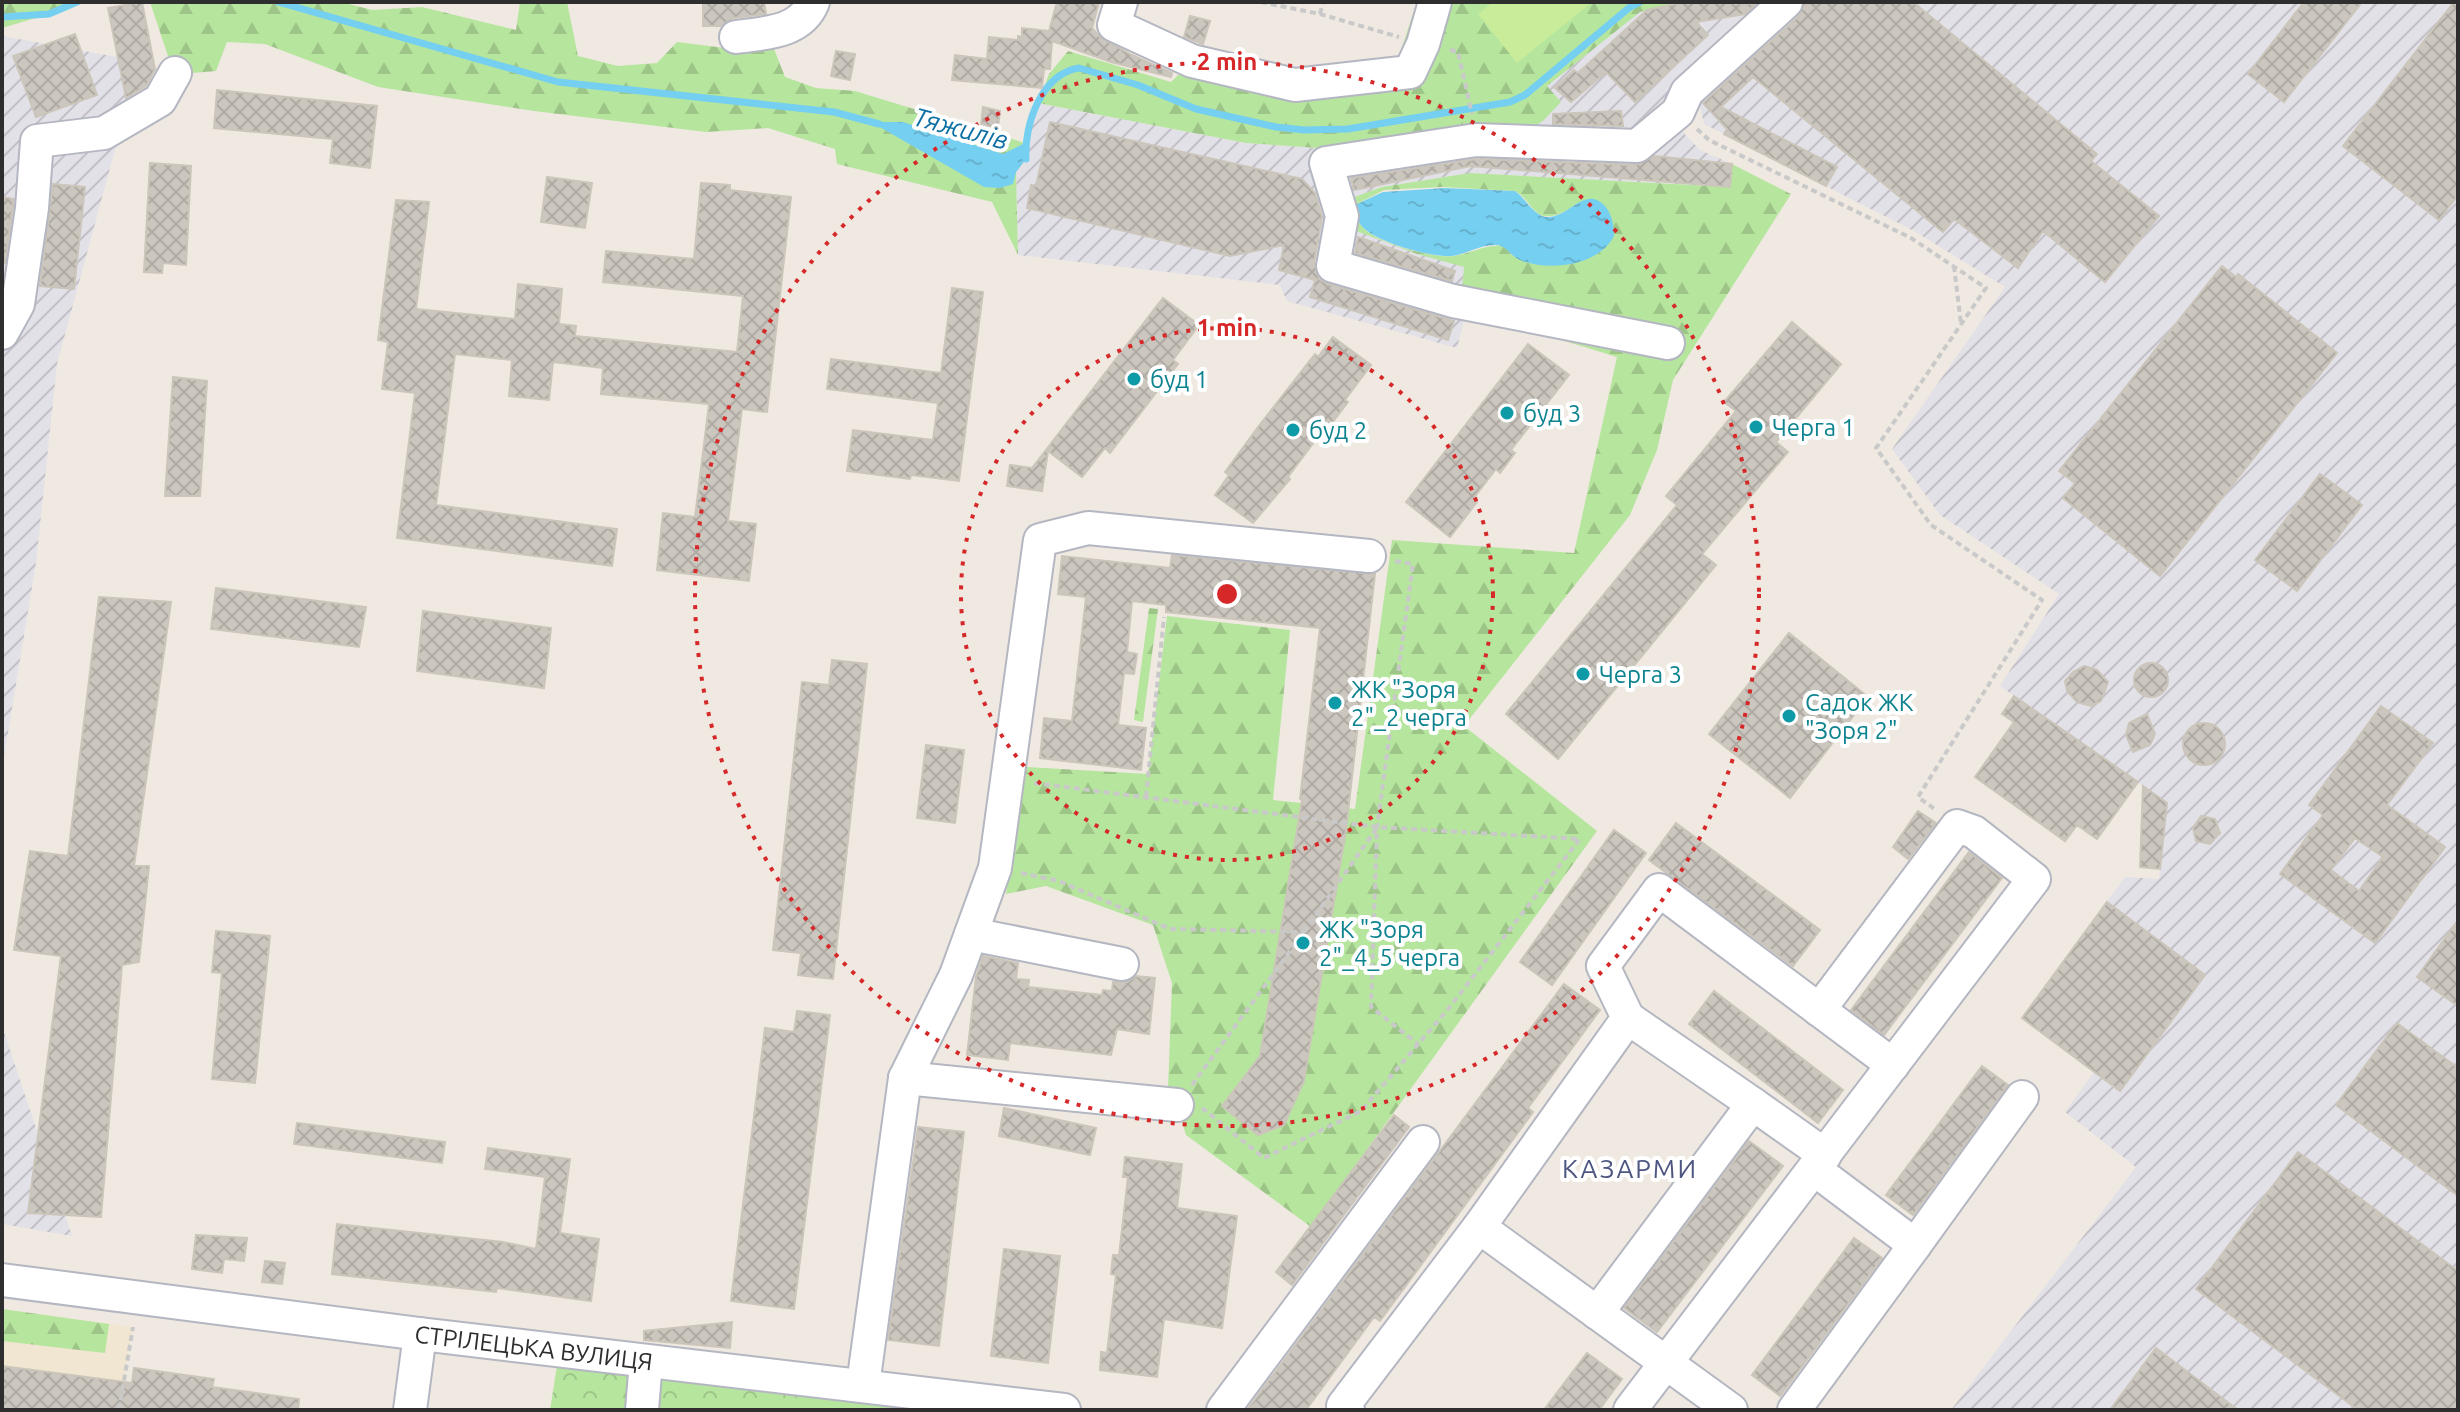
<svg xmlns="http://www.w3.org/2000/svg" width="2460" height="1412" font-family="Ubuntu,sans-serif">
  <defs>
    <pattern id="industrial-furrows" width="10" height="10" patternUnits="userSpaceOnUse" patternTransform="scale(2)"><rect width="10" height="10" fill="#e3e1e8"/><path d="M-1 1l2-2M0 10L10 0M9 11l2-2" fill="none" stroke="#c3c1c7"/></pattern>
    <pattern id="forest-firs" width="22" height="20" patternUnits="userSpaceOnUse" patternTransform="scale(2)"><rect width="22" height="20" fill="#b6e59e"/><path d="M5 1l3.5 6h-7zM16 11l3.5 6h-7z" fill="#9dc588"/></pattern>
    <pattern id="park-crowns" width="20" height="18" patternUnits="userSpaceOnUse" patternTransform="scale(2)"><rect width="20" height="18" fill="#b6e59e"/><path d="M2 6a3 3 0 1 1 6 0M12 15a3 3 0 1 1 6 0" fill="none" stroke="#9dc588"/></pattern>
    <pattern id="water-ripples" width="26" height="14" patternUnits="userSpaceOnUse" patternTransform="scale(2)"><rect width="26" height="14" fill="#75cff0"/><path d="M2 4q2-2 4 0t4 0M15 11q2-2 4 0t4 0" fill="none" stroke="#66b2ce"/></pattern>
    <pattern id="building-cross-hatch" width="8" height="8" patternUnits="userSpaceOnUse" patternTransform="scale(2)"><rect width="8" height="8" fill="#cbc7bf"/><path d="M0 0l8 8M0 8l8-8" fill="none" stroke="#afaba4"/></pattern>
  </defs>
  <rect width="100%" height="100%" fill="#efe9e1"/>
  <path fill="url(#industrial-furrows)" d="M1684,2H1758L1692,63L1670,119L1700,150L1732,164L1730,187L1470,173L1382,187L1346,200L1351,229L1465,267L1462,291L1469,301L1457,348L1287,301L1280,285L1018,255L1016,172L1026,159L1025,143L1038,103L1246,143L1363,151L1547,86L1640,12Z
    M1799,2H2458V1410H1951L2136,1167L2065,1112L2094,1072L2022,1018L2125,877L2159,879L2167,803L2000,686L2059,594L1940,515L1892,449L2005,287L1914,231L1704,124L1698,97Z
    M2,36L139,61L57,364L36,563L2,769Z
    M2,1026L72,1236L2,1224Z"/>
  <path fill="#f0e6d1" d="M2,1309L133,1327L119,1410H2Z"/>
  <path fill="url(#forest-firs)" fill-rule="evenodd" d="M2,2H77L49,14L2,28Z
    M150,2H341L372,10L422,7L516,30L520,2H567L578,56L618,66L657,63L677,42L733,49L771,41L785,77L816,88L855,91L1025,143L1026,159L1016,172L1018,255L992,202L837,164L835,149L768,128L706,132L534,111L378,87L265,44L227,42L216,71L192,73L169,59Z
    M1417,2H1684L1640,12L1547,86L1561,102L1543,121L1526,131L1363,151L1246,143L1038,103L1049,74L1068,51L1171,82L1192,61L1295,85L1393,74Z
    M1732,164L1791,194L1673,380L1657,450L1630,515L1464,726L1597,831L1311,1227L1186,1135L1177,1105L1168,1089L1172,983L1153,925L1046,886L1006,894L1027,767L1148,774L1167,616L1290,630L1273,800L1355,809L1392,540L1574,553L1617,357L1477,314L1462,291L1464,267L1417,254L1351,229L1346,200L1382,187L1470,173L1730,187ZM1442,187L1515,191C1524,196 1527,202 1533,209C1547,225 1566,211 1580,202L1512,255L1504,246C1485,244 1472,253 1454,256C1434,259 1371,242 1360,224C1357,219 1356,210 1355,205L1384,190Z
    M1149,608L1158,609L1143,722L1134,720Z
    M2,1309L109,1324L105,1353L2,1341Z"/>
  <path fill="url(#park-crowns)" d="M557,1366L916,1410H550Z"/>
  <path fill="#c9ec9a" d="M1493,2H1592L1517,63L1478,14Z"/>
  <path fill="url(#water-ripples)" d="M871,122H903L1003,154L1025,143L1026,159L1016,172L1013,184L1000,188L984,187Z
    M1445,188L1515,191C1526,198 1534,218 1549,217C1570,216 1586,185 1605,206C1612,214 1614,226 1614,236C1599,266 1548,272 1520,260C1509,255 1506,244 1494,245C1480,245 1466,254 1452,256C1432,258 1371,241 1360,224C1357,219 1357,210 1355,205L1383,192Z"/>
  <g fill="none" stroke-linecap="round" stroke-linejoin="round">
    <path stroke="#75cff0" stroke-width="7" d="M278,2L558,82L834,112L879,124
      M2,17L49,14L77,2
      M1026,159C1024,125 1041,74 1079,68L1138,85L1196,109L1276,127L1304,130L1348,129L1510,102L1525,95L1630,7L1640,2"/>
  </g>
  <path fill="url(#building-cross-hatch)" stroke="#cbc5ba" stroke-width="2" fill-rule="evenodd" d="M142,2L155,69L146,86L126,98L108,8Z
    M764,2L766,14L733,18L721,26H703V3Z
    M1057,2H1099L1092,28L1100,37L1132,55L1172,73L1171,77L1111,62L1052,41L1050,69H1044L1042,88L952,80L955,55L987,59L989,37L1018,40V36L1022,37V28L1049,31Z
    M1684,2L1756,4L1745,14L1696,22L1708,35L1635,102L1606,72L1571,102L1555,88L1574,70L1578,73L1647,10Z
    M1804,2H1913L2097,154L2091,161L2159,216L2105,282L2043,231L2018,268L1954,219L1943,232L1753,77L1721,107L1837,167L1826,186L1724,134L1727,129L1703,103L1799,16Z
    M2304,2H2362L2284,102L2248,74Z
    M2454,2H2458V195L2439,220L2343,146Z
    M1190,16L1210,21L1203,44L1184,37Z
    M75,34L97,95L36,117L13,56Z
    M836,51L855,54L850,80L831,76Z
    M217,90L377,106L370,168L330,163L333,139L214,128Z
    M983,107L1000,111L998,128L981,125Z
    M1621,111L1623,126L1553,124V114Z
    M1050,122L1302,179L1315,193L1322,217L1314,263L1319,279L1328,284L1454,321L1448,340L1310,297L1315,280L1279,270L1284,245L1230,256L1027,208L1031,185L1036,186Z
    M1654,156L1732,164L1730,187L1470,166L1354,190L1351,178L1477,159L1636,165Z
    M150,163L191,166L186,265L163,263L162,273L144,272Z
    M547,177L592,183L585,228L541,222Z
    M701,183L730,185V190L791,197L767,412L742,409L728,521L756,524L749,581L657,570L663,513L695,517L709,404L601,394L603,368L553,362L549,400L509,396L512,360L455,354L436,505L617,529L612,566L397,538L415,393L382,389L388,342L378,340L396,200L429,202L416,309L515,319L518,284L562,289L559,324L576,326L575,336L737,352L743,296L603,282L606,251L694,259Z
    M53,184L85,187L74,289L40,286Z
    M2,197L14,199L5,263L2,262Z
    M1358,237L1455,271L1452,281L1355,253Z
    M2222,266L2236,277L2238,274L2337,353L2160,576L2063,498L2075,483L2059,471Z
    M952,288L983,292L959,481L911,475L910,479L847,471L853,430L933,440L938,403L827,389L831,359L941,373Z
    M1163,298L1199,325L1173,360L1178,364L1110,453L1105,448L1082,477L1048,451L1042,491L1007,486L1010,465L1032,468Z
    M1792,322L1841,364L1776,442L1788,452L1702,554L1716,565L1558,759L1506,714L1677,505L1666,496L1736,411L1724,402Z
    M1333,337L1371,365L1345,400L1348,402L1325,432L1323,430L1288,477L1290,479L1253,523L1215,495L1229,475L1225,472L1258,427L1315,354L1318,357Z
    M1528,344L1569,375L1511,450L1515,453L1500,473L1496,469L1473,499L1477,502L1450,537L1406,502Z
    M173,377L207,381L200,496H165Z
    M2320,474L2362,505L2297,591L2255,560Z
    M1172,555L1375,574L1346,830L1304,1081L1284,1125L1258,1135L1222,1106L1260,1056L1302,800L1300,799L1320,628L1166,612V605L1132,601L1127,652L1137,654L1134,674L1124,673L1118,725L1146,728L1141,770L1040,758L1044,718L1072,721L1086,597L1058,594L1062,556L1170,568Z
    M216,588L366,607L359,647L211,629Z
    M99,597L171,602L134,866H149L139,962L122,965L101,1217L28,1213L61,956L14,950L30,851L68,856Z
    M423,611L551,628L544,688L417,671Z
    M1789,633L1868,697L1790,798L1709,734Z
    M832,660L867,664L833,979L798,975L801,953L773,950L802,682L829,685Z
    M2134 680a17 17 0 1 1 34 0a17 17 0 1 1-34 0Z
    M2084,666L2097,670L2108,682L2101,701L2091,706L2077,702L2067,691L2065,681L2073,672Z
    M2014,696L2138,782L2097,839L2077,825L2065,841L1975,777L2014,722L2002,714Z
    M2381,706L2433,743L2387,805L2445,847L2375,943L2280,874L2323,815L2309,805ZM2355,838L2383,857L2359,891L2331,870Z
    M2147,714L2155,734L2150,745L2133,752L2126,735L2129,723Z
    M2183 744a21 21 0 1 1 42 0a21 21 0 1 1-42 0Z
    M926,745L964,750L955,823L917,818Z
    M2143,786L2167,803L2160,869L2140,867Z
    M1918,811L1936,823L1908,859L1893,847Z
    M2201,816L2215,819L2220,833L2210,844L2196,841L2193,828Z
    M1676,823L1820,930L1793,966L1649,860Z
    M1614,830L1646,853L1552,985L1520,962Z
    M1969,852L2002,878L1884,1035L1851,1010Z
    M2107,902L2205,975L2120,1091L2022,1018Z
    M2458,920V1006L2417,977Z
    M216,931L270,936L255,1083L212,1079L222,973L212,972Z
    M983,956L1018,963L1016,979L1029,980L1028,987L1102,995L1103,990L1112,991L1113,982H1127L1136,976L1155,978L1149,1034L1117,1029L1111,1055L1010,1043L1008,1060L967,1055L976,977Z
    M1564,984L1600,1010L1528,1108L1533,1112L1380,1321L1374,1317L1306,1410H1247Z
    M1714,991L1843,1090L1818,1123L1689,1024Z
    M797,1011L830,1015L794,1309L731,1301L765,1028L794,1032Z
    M2397,1023L2458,1068V1196L2336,1105Z
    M1982,1066L2008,1085L1913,1215L1886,1195Z
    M1004,1108L1096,1128L1090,1155L999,1136Z
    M1394,1115L1409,1127L1292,1285L1276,1272Z
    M297,1123L445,1142L442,1163L294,1144Z
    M918,1127L964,1132L939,1346L888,1340Z
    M1749,1141L1783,1166L1657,1332L1624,1308Z
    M488,1148L570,1159L560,1233L599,1239L591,1301L497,1288L496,1292L332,1274L337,1224L503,1242L536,1249L545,1177L485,1169Z
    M2298,1152L2458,1271V1410H2358L2196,1289Z
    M1125,1157L1182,1164L1177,1208L1237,1216L1222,1328L1164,1319L1157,1377L1100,1370L1101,1352L1107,1353L1116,1275L1111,1274L1113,1255H1119L1128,1177H1123Z
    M196,1235L247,1238L244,1261L224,1259L222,1273L192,1269Z
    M1854,1238L1882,1258L1780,1396L1752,1375Z
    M1004,1249L1060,1256L1048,1363L991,1356Z
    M265,1261L285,1263L282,1284L262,1282Z
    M732,1322L730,1348L644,1340V1331Z
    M2156,1348L2238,1410H2110Z
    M1587,1353L1622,1379L1599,1410H1544Z
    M2,1366L132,1383L134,1368L214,1379L212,1387L299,1399L298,1410H2Z"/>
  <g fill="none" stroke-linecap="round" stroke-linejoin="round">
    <g stroke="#b4b7c1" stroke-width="36">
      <g id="minor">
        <path d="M1121,2L1114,25L1192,61L1295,85L1410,72L1423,44L1435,2"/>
        <path d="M736,37C764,33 801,33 813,2"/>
        <path d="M2,333L18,304L32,208L37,141L104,133L160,100L175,73"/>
        <path d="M1668,343L1453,301L1333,266L1342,216L1326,163L1476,140L1637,146L1678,112L1687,92L1786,2"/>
        <path d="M971,934L1122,964"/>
        <path d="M1628,1018L1753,1104"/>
        <path d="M905,1078L1177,1105"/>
        <path d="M1814,1169L1915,1245L2022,1097"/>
        <path d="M1479,1227L1731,1410"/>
        <path id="s1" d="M2,1280L420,1334L1064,1410"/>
        <path d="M1597,1313L1753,1104L1825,1155"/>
        <path d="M863,1385L905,1078L956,975L995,868L1040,540L1088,528L1369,556"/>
        <path d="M410,1410L420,1334"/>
        <path d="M642,1410L646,1361"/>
        <path d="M1223,1410L1423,1142"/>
        <path d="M1348,1410L1343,1406L1479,1227L1628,1018L1603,966L1659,890L1893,1065"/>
        <path d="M1630,1410L2034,879L1974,832L1957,826L1819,1010"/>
        <path d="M1794,1410L1915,1245"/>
      </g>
    </g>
    <path stroke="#c9c9c9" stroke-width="4" stroke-dasharray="6 4" stroke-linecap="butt" d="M1261,2L1320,14L1399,37
      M1320,14L1323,2
      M1450,50L1458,52L1472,114
      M1697,129L1709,140L1911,238L1986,288L1876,448L1931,525L2042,600L1918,797L1936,810
      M1954,266L1961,324
      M1395,561L1413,564L1377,827L1371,1007L1418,1044
      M1034,783L1377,827L1580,839
      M1146,797L1164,617
      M1021,873L1059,881L1170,929L1304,932
      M1192,1085L1304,932L1376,829
      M1202,1108L1264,1158L1361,1111L1449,1008L1579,840
      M119,1410L133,1327"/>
    <use href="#minor" stroke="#fff" stroke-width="32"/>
  </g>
  <g fill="none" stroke="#d62828" stroke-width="4" stroke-dasharray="4 8">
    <circle cx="1227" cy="594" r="266"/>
    <circle cx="1227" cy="594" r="532"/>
  </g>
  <g fill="#0f9aa8" stroke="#fff" stroke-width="3">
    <circle cx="1134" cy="379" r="8"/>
    <circle cx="1507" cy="413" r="8"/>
    <circle cx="1756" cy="427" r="8"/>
    <circle cx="1293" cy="430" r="8"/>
    <circle cx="1583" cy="674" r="8"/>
    <circle cx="1335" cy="703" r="8"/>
    <circle cx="1789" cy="716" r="8"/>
    <circle cx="1303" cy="943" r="8"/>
  </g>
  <g text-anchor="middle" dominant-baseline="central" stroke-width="8" stroke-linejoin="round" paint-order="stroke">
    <g font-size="24" fill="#0d838f" stroke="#fff" text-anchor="start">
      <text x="1150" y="379">буд 1</text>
      <text x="1523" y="413">буд 3</text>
      <text x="1772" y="427">Черга 1</text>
      <text x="1309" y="430">буд 2</text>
      <text x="1599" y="674">Черга 3</text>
      <text x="1351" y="689">ЖК "Зоря<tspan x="1351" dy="28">2"_2 черга</tspan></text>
      <text x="1805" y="702">Садок ЖК<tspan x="1805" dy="28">"Зоря 2"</tspan></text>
      <text x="1319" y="929">ЖК "Зоря<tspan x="1319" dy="28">2"_4_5 черга</tspan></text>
    </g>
    <g font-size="24" fill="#2e2e2e" stroke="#fff">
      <text stroke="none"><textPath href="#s1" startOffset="536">СТРІЛЕЦЬКА ВУЛИЦЯ</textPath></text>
    </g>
    <g font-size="26" font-style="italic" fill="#0d6fa3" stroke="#fff">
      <text transform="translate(961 128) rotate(15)">Тяжилів</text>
    </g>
    <g font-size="26" letter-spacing="2" fill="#4d5680" stroke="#fff">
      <text x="1630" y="1168">КАЗАРМИ</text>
    </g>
  </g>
  <circle cx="1227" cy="594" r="12" fill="#d62828" stroke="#fff" stroke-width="4"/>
  <g font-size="24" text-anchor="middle" font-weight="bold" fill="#d62828" stroke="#fff" stroke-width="8" stroke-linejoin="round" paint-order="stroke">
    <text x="1227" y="70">2 min</text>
    <text x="1227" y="336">1 min</text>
  </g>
  <rect width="2460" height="1412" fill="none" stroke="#2e2e2e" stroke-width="8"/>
</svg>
